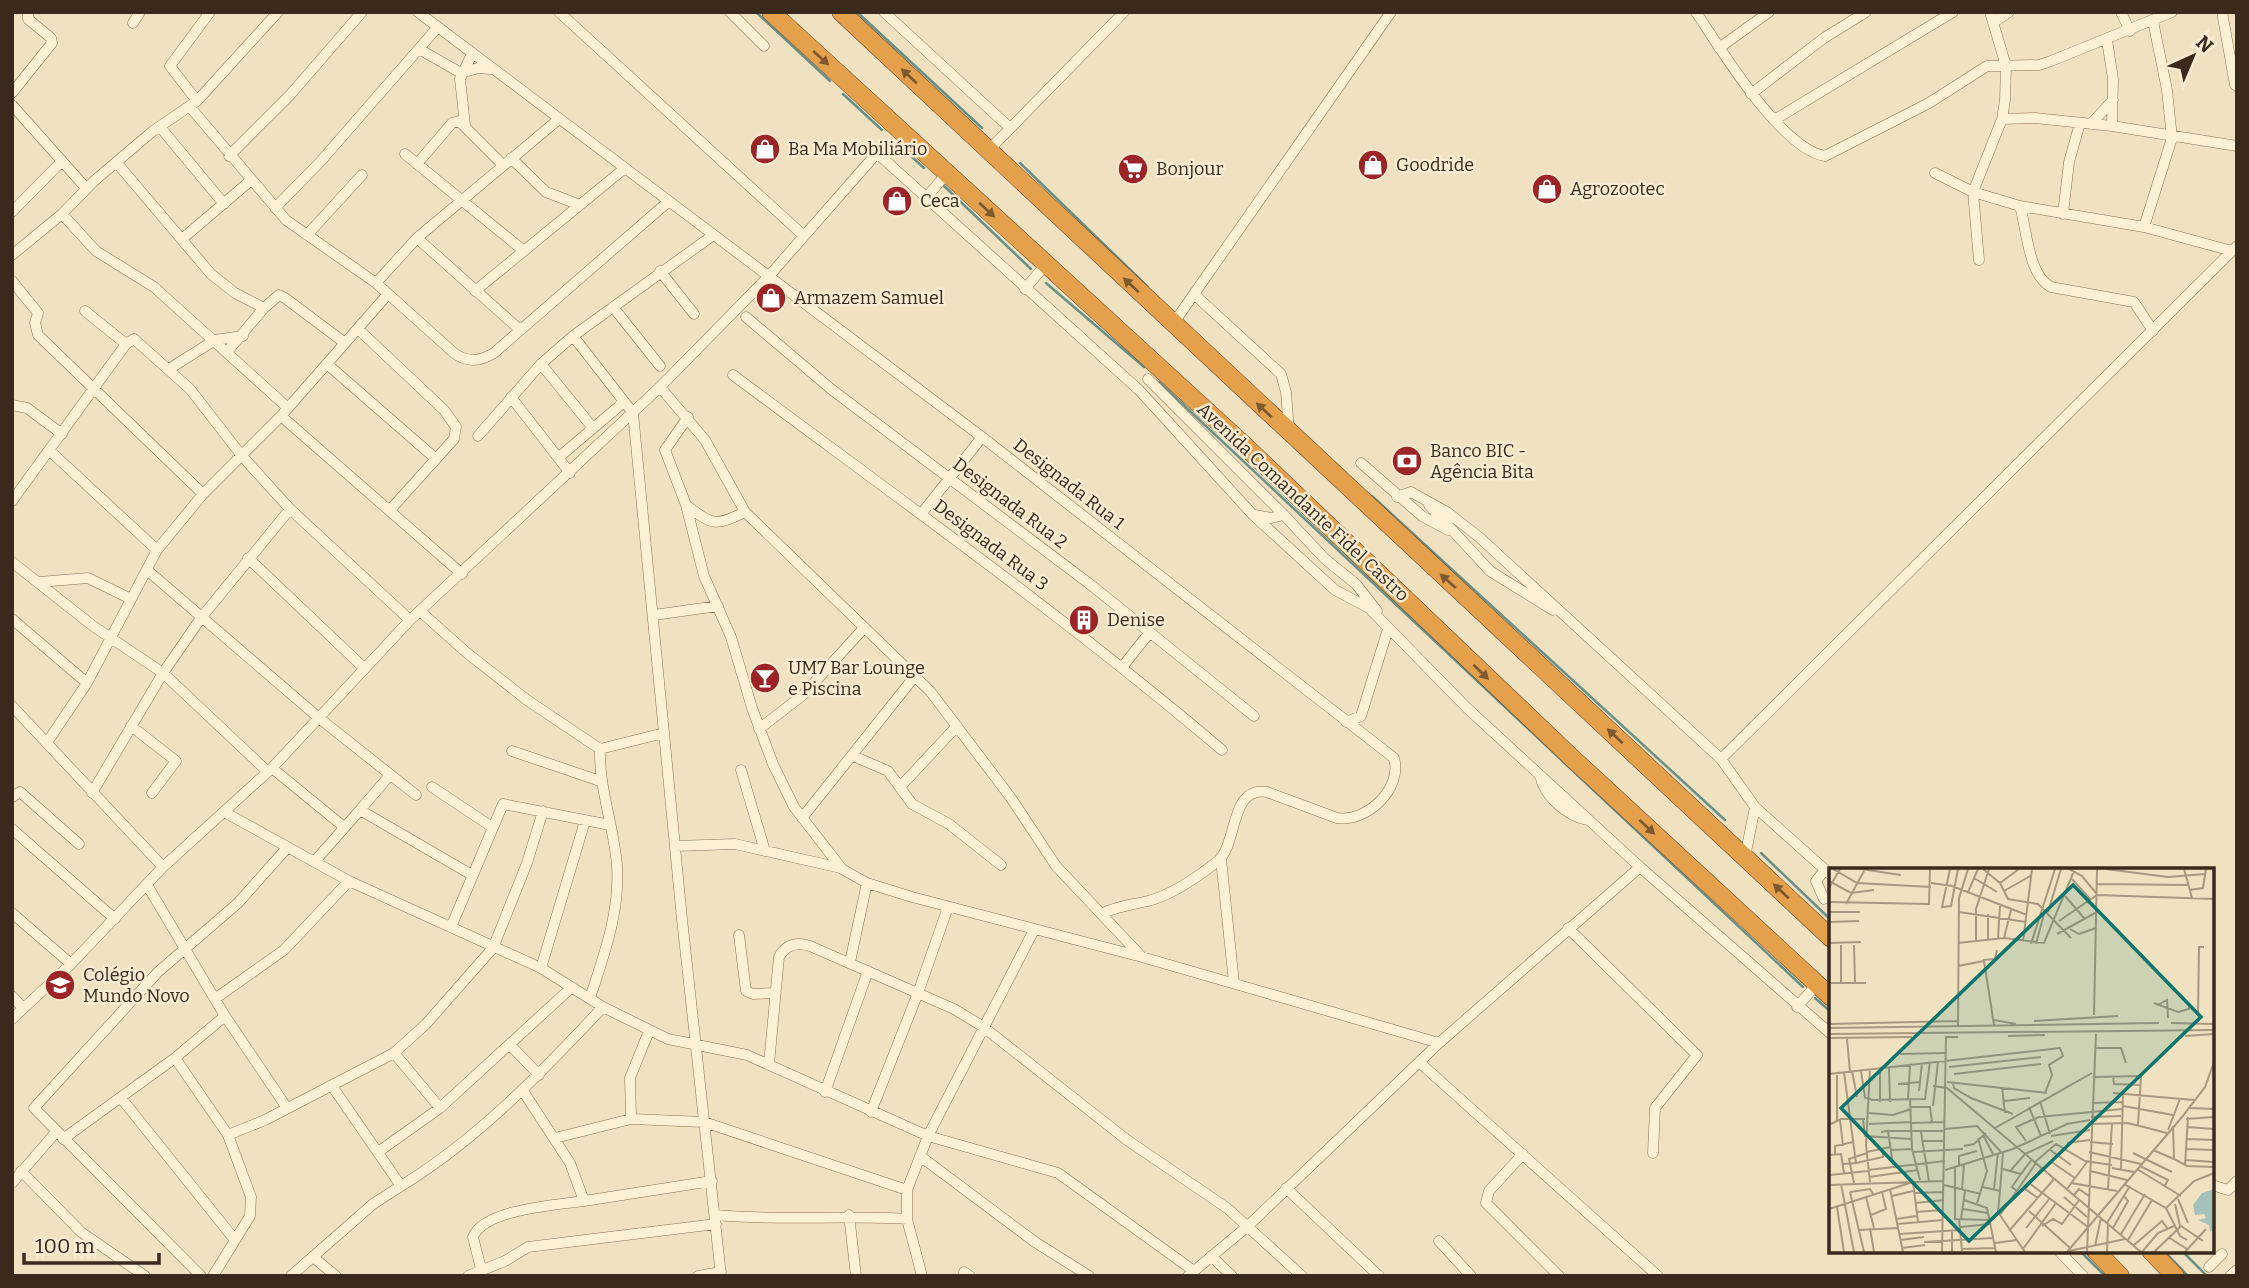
<svg xmlns="http://www.w3.org/2000/svg" width="2249" height="1288" font-family="Bitter,serif">
  <rect width="100%" height="100%" fill="#f0e2c1"/>
  <g fill="none" stroke-linecap="round" stroke-linejoin="round">
    <path stroke="#6a9187" stroke-width="2.5" d="M756,12L830,81
      M857,12L982,128
      M843,94L882,130
      M900,146L924,168
      M1020,163L1148,287
      M943,185L1031,269
      M1046,283L1144,367
      M1159,382L1803,987
      M1372,496L1725,820
      M1761,853L1831,920
      M1815,998L1831,1012
      M2080,1251L2105,1276
      M2164,1251L2188,1276
      M2182,1251L2207,1276"/>
    <g stroke="#8b7257" stroke-width="11">
      <path id="street" d="M418,12L982,437L1394,758C1403,789 1366,823 1337,818L1267,792C1229,786 1238,844 1218,861C1199,876 1172,895 1148,901C1131,905 1117,906 1101,914
        M559,12L804,236
        M730,12L764,46
        M884,12L1010,128
        M1696,12C1720,48 1781,149 1825,156L1929,103L1987,66L2039,65L2051,61L2172,12
        M2121,12L2130,31
        M2222,12L2235,85
        M1994,22L2009,12
        M133,23L140,12
        M2107,40L2113,79L2112,126
        M1719,48L1769,12
        M419,49L461,73L478,68L491,69
        M12,93L52,43L51,38L28,19V12
        M1751,94L1824,38L1866,12
        M197,101L170,66L210,12
        M12,105L86,188
        M190,107L286,220L376,283L454,353C467,363 481,361 494,353L669,201
        M2002,119L2035,118L2112,126L2237,146
        M1774,120L1953,12
        M2091,124L2113,100
        M465,125L460,79L472,54
        M160,127L224,204
        M988,151L1124,12
        M405,154L524,251
        M229,156L290,95L362,12
        M511,158L546,192L580,205
        M116,162L211,274L235,293L264,308L279,295L285,298L345,343
        M417,164L452,123L459,121L503,165
        M1935,173L1973,192L2020,206L2144,227L2232,251
        M926,198L947,173
        M2020,206C2027,230 2028,275 2051,287L2134,302L2153,331
        M275,208L320,162L437,28
        M12,212L62,161
        M62,214L96,251L154,287L288,408
        M2063,214L2069,162L2080,123
        M2144,227L2172,138L2167,90L2153,21
        M307,235L362,175
        M417,238L519,329
        M182,239L250,181
        M12,255L62,214L94,181L153,131L197,101L278,12
        M1979,260L1973,192L2002,119L2005,100L2006,66L1990,12
        M660,271L694,314
        M12,281L38,313L35,323L38,335L203,494
        M376,283L417,238L559,119
        M1025,289L1046,264
        M475,291L625,168
        M1196,296L1281,374L1286,392L1289,432
        M613,307L660,366
        M746,317L831,389L1091,585L1254,716
        M1173,324L1391,12
        M358,329L444,410L456,427L454,439L390,510
        M573,336L633,413L682,919L721,1276
        M126,344L134,339L190,389L242,456L290,509L410,620
        M227,352L264,308
        M327,364L436,459
        M541,364L593,428
        M169,369L215,340L243,336
        M733,375C898,498 1065,617 1222,750
        M1148,379L1284,515
        M660,387L705,440L745,512L930,691L1011,798L1056,866L1140,955
        M511,397L570,473
        M12,405L27,408L62,434
        M281,416L462,574
        M688,417L665,450L686,505L704,576L731,637L752,708L773,764L794,807L842,869L867,883L912,897L1142,957L1439,1043
        M478,436L541,364L573,336L712,236
        M49,450L157,550
        M558,458L624,402
        M1361,463L1422,516L1448,530
        M1397,497L1411,492L1447,512L1479,537L1721,759L1755,807L1831,875
        M12,501L126,344L85,311
        M686,505C713,525 714,527 745,512
        M1429,505L1490,571L1553,610
        M922,513L982,437
        M1255,515L1271,518L1284,515L1325,559L1356,584L1377,611
        M248,558L363,667
        M12,562L93,626L163,673L268,772
        M147,570L319,718L416,795
        M39,582L88,578L131,599
        M420,611L467,653L527,700L600,749C599,790 614,826 617,866C620,912 604,955 590,998
        M654,615L718,606
        M12,619L87,683
        M1123,666L1150,632
        M12,706L163,867
        M1346,722L1361,716L1388,629
        M131,726L176,761L152,793
        M759,729L803,695L863,629
        M48,741L87,683L157,550L203,494L281,416L388,294
        M600,749L664,733
        M512,751L600,781
        M853,756L888,771L912,804L949,824L1001,865
        M1721,759L2237,246
        M272,768L344,827
        M741,770L765,851
        M1540,775C1544,796 1566,816 1588,820
        M432,787L492,827
        M900,787L957,726
        M92,793L163,673L201,618L290,509
        M12,797L20,792L79,844
        M360,810L390,775
        M226,813L349,881L541,968L603,1007L668,1039L747,1055L928,1136L1058,1173L1194,1271
        M802,818L915,676
        M12,829L115,919
        M676,846L735,844L841,868
        M1745,857L1755,807
        M1221,859L1234,983
        M314,862L360,810L472,875
        M147,885L225,1016L287,1108
        M1824,899L1816,881L1824,871
        M12,913L71,964
        M451,927L503,804L610,825
        M1568,928L1697,1055L1655,1108L1653,1153
        M739,935L746,991L753,994L774,993
        M850,962L867,883
        M541,968L585,821
        M12,996L23,1008
        M216,998L284,950L349,881
        M1797,1007L1817,984
        M12,1019L71,964L163,867L272,768L410,620L660,387L769,276L877,153L1139,390L1253,515L1335,590L1369,608L1467,708L1640,867L1831,1034
        M511,1046L539,1075
        M394,1053L440,1108
        M175,1058L228,1135L251,1197L250,1216L213,1276
        M1419,1062L1658,1276
        M769,1064L779,957C786,944 797,942 810,946L954,1009L982,1026L1127,1140L1227,1208L1302,1276
        M332,1086L401,1186C478,1139 542,1072 603,1007
        M523,1091L570,1163L584,1201L712,1181
        M825,1092L868,971
        M121,1098L235,1240
        M871,1112L918,993L948,907
        M631,1119L630,1078L649,1031
        M228,1135L265,1120L394,1053L426,1024L493,948L527,863L543,811
        M555,1138L631,1119L704,1122L907,1190
        M63,1139L175,1058L225,1016
        M378,1152L440,1108L572,987
        M1523,1154L1489,1191L1486,1203L1559,1276
        M920,1156L1035,1242L1089,1276
        M21,1171L81,1232L145,1276
        M12,1183L56,1132
        M2212,1185L2228,1190L2237,1181
        M1286,1188L1379,1276
        M715,1215C779,1221 843,1215 907,1219L922,1276
        M849,1215L856,1276
        M907,1219V1190L928,1136L1034,930
        M1439,1241L1471,1276
        M2059,1251L2083,1276
        M1211,1256L1232,1276
        M313,1257L336,1276
        M2209,1267L2222,1254
        M481,1269L473,1237C484,1209 557,1205 584,1201
        M964,1272L970,1276
        M201,1276L34,1108L158,972L238,903L286,849
        M291,1276L373,1204L401,1186
        M468,1276L505,1261L528,1247L716,1224
        M698,1276L721,1272
        M1188,1276L1248,1226L1439,1043L1640,867
        M2230,1276L2237,1270"/>
    </g>
    <g stroke="#58402c" stroke-width="19">
      <path id="highway" d="M771,12L1246,447L1571,757L1831,997
        M841,12L1831,938
        M2096,1251L2120,1276
        M2151,1251L2175,1276"/>
    </g>
    <use href="#street" stroke="#fbefd4" stroke-width="10"/>
    <use href="#highway" stroke="#e5a04c" stroke-width="18"/>
  </g>
  <defs><path id="oneway-solid" d="M-6-.8H1V-3.2L6.5 0L1 3.2V.8H-6Z" transform="scale(1.75)"/></defs>
  <g fill="#7e5930">
    <use href="#oneway-solid" transform="translate(821 58) rotate(42)"/>
    <use href="#oneway-solid" transform="translate(909 76) rotate(-137)"/>
    <use href="#oneway-solid" transform="translate(987 210) rotate(43)"/>
    <use href="#oneway-solid" transform="translate(1131 285) rotate(-137)"/>
    <use href="#oneway-solid" transform="translate(1264 410) rotate(-137)"/>
    <use href="#oneway-solid" transform="translate(1448 581) rotate(-138)"/>
    <use href="#oneway-solid" transform="translate(1481 672) rotate(44)"/>
    <use href="#oneway-solid" transform="translate(1615 736) rotate(-137)"/>
    <use href="#oneway-solid" transform="translate(1647 827) rotate(43)"/>
    <use href="#oneway-solid" transform="translate(1781 891) rotate(-137)"/>
  </g>
  <defs>
    <g id="shop-disc" transform="scale(1.575)"><circle r="9.5" fill="#9d2426" stroke="#f7ecd1"/><path d="M-5-2.5h2.3a2.7 3.5 0 0 1 5.4 0H5L5.5 6h-11ZM-1.5-2.5h3a1.5 2.3 0 0 0-3 0Z" fill="#fff"/></g>
    <g id="supermarket-disc" transform="scale(1.575)"><circle r="9.5" fill="#9d2426" stroke="#f7ecd1"/><path d="M-6-5.5h2.5l.6 2H6L4.5 2H-2.5L-4.4-4H-6ZM-1.5 3.2a1.3 1.3 0 1 0 .1 0ZM3 3.2a1.3 1.3 0 1 0 .1 0Z" fill="#fff"/></g>
    <g id="bank-disc" transform="scale(1.575)"><circle r="9.5" fill="#9d2426" stroke="#f7ecd1"/><path d="M-6-4H6V4H-6ZM0-2.3a2.3 2.3 0 1 0 0 4.6a2.3 2.3 0 1 0 0-4.6Z" fill="#fff"/></g>
    <g id="building-disc" transform="scale(1.575)"><circle r="9.5" fill="#9d2426" stroke="#f7ecd1"/><path d="M-4-6H4V6H1V3H-1V6H-4ZM-2.5-4.3h1.7v1.8h-1.7ZM.8-4.3h1.7v1.8H.8ZM-2.5-1h1.7V.8h-1.7ZM.8-1h1.7V.8H.8Z" fill="#fff"/></g>
    <g id="bar-disc" transform="scale(1.575)"><circle r="9.5" fill="#9d2426" stroke="#f7ecd1"/><path d="M-6-5H6L.8 .8V4.5H3.5V6h-7V4.5H-.8V.8Z" fill="#fff"/></g>
    <g id="university-disc" transform="scale(1.575)"><circle r="9.5" fill="#9d2426" stroke="#f7ecd1"/><path d="M0-5L7-2L0 1L-7-2ZM-4 1L0 2.5L4 1V4Q0 6-4 4Z" fill="#fff"/></g>
  </defs>
  <g fill-rule="evenodd">
    <use href="#shop-disc" x="765" y="149"/>
    <use href="#shop-disc" x="1373" y="165"/>
    <use href="#supermarket-disc" x="1133" y="169"/>
    <use href="#shop-disc" x="1547" y="189"/>
    <use href="#shop-disc" x="897" y="201"/>
    <use href="#shop-disc" x="771" y="298"/>
    <use href="#bank-disc" x="1407" y="461"/>
    <use href="#building-disc" x="1084" y="620"/>
    <use href="#bar-disc" x="765" y="678"/>
    <use href="#university-disc" x="60" y="985"/>
  </g>
  <g text-anchor="middle" dominant-baseline="central" stroke-width="5" stroke-linejoin="round" paint-order="stroke">
    <g font-size="18" fill="#392a1d" stroke="#f7ecd1" text-anchor="start">
      <text x="788" y="149">Ba Ma Mobiliário</text>
      <text x="1396" y="165">Goodride</text>
      <text x="1156" y="169">Bonjour</text>
      <text x="1570" y="189">Agrozootec</text>
      <text x="920" y="201">Ceca</text>
      <text x="794" y="298">Armazem Samuel</text>
      <text x="1430" y="451">Banco BIC -<tspan x="1430" dy="21">Agência Bita</tspan></text>
      <text x="1107" y="620">Denise</text>
      <text x="788" y="668">UM7 Bar Lounge<tspan x="788" dy="21">e Piscina</tspan></text>
      <text x="83" y="975">Colégio<tspan x="83" dy="21">Mundo Novo</tspan></text>
    </g>
    <g font-size="18" fill="#392a1d" stroke="#f7ecd1">
      <text transform="translate(1069 484) rotate(38)">Designada Rua 1</text>
      <text transform="translate(1303 502) rotate(43)">Avenida Comandante Fidel Castro</text>
      <text transform="translate(1010 503) rotate(37)">Designada Rua 2</text>
      <text transform="translate(991 545) rotate(37)">Designada Rua 3</text>
    </g>
  </g>
  <g transform="translate(1829 868)">
    <rect width="385" height="385" fill="#f0e2c1"/>
    <path d="M385,321V361L381,364L380,357L369,352L377,350L375,346L366,347L364,337L373,325Z" fill="#a4c2b9"/>
    <path fill="none" stroke="#a7987f" stroke-width="2" d="M4,1L28,15L102,19M32,1L72,7M121,1L113,39L122,38L129,1M154,1L171,15L179,31L209,36L242,70M240,1L253,8L267,25M277,1L339,9L376,6M355,1L363,30M145,10L168,24M243,11L261,31M0,13L22,25L45,22M102,15L123,18L198,47M171,15L190,1M268,16L359,17M0,20L11,1M360,22L374,20L377,1M175,23L203,7M139,24L149,1M236,28L255,50M0,34L100,36L101,1M17,36L35,3M0,44H31M130,44L197,54M219,44L232,1M159,46V71M230,53L268,27L385,31M0,54L30,53M241,61L250,66L267,60M228,66L266,45M169,70L171,38M175,70L182,42M147,73V41L160,1M194,74L203,1M0,75L32,74M129,75L175,70L215,75L245,3M202,76L226,1M207,76L216,42M12,77V115M25,77L26,115M154,92L166,91L168,82M129,98L155,93L165,157M0,115H37M325,135L349,144L360,141V137M329,137L338,132L339,150M265,147L268,1M369,147L370,79H375M165,152L187,156M205,153L289,148M342,155L385,156M0,156L129,153M129,158L130,30L139,1M0,160L330,155M0,166L385,162M179,168L216,167M356,168L385,166M0,170L83,169M18,171L21,204M266,180H292L297,195M71,186L118,185M120,199L212,189M51,200V234M60,200L61,234M41,201L37,277L41,314M23,203L28,229M32,203L36,230L42,231M8,205V253M0,206L231,180L234,188L220,197L223,207L216,225M125,206L212,196M284,208L285,216L312,217M264,209L312,208L309,257M118,214L218,225M124,215L125,220L142,230L184,246M69,216L91,214M104,218L118,220L312,384M173,219L176,245M90,223L93,195M284,225L365,232M42,232L96,231L101,194M79,232L81,197M81,232L83,281L91,312M175,233L201,230M211,233L221,266M263,235L294,234M104,238L109,194M294,238L344,247M81,239H101L103,254M200,239L212,268M361,240L385,241M40,245L64,247L82,241M262,249L292,248M34,251L36,268L82,271M357,251L385,249M11,252L14,278M82,255L116,254M40,256L82,254M261,256L299,255L338,265M0,257L12,251H36M344,258L345,291L358,298L385,299M358,259L385,261M166,260L263,205M116,261L148,258L172,284M339,262L351,231M59,263H116M52,264L59,263L64,297M92,264L100,313M154,267L164,286M222,268L261,262M358,271L385,272M93,273H116M197,273L187,259L210,249L294,241M261,274L284,276M238,275L261,272M135,278L145,276L157,265M220,281L242,297M357,281L385,282M62,282L83,281M324,282L345,291M38,284L61,279M84,284L134,281M260,284L312,296M304,285L343,304M6,286V278L24,274M0,287L12,286L15,305M357,292L385,294M221,293L246,310M206,294L227,276L256,293L283,297M27,295L54,289L53,281M14,296L27,295L15,204M356,297L359,249M130,298V288L148,283M311,298L339,312L335,319M126,299V351L161,352M283,300L305,304M174,301L192,306L203,291M292,301L294,226M308,301L352,328M39,302L116,293M116,302L184,281L238,256L261,252M182,302L196,286L224,273M261,303L298,312M1,307L39,303M40,309L89,302M84,314L89,354M25,315L20,291L38,285M200,315L259,359M242,315L288,323M12,316L25,384M295,316L337,340L365,313L385,305M0,317L115,313M115,317L152,326M154,319L171,323L174,284M61,321L74,384M165,321L169,285M238,321L258,294M279,321L283,255M133,322L135,296M171,323L169,344L196,384M188,323L183,319L192,306M21,324L35,384M21,324L41,321L44,326M85,325L115,324M63,328L84,323M244,328L250,321L260,328M37,329L45,360M235,329L258,349M209,330L196,321L213,300M349,331L359,355M135,332L158,340L167,384M86,335L115,332M148,335L158,303L149,270M346,336L351,358M8,339L15,384M337,340L351,368L358,372M0,341L84,314M134,341L159,345M200,343L241,380M87,344L114,342M42,347L57,341L53,324M171,347L207,295M67,351L88,348M130,351L133,383M132,351L136,323M278,355L301,318M68,356L114,352M213,358L224,351L233,356L250,332M131,359L162,356M41,360L45,384M197,360L221,330M284,360L299,333L295,328M30,362L69,360M123,362V384M180,363L225,311M70,366L131,362M292,366L316,326M339,369L358,381M71,372L95,369M299,372L323,332M95,374L164,370M166,375L188,372M305,377L333,353L338,360M266,378L272,350M73,380L96,377M133,381L166,380M194,381L227,335M240,383L296,371M113,384L117,169H129M238,384L353,249L376,219L385,194M258,384L267,166M278,384L279,356M313,384L329,365L345,358M325,384L352,358L374,373M356,384L377,361"/>
    <path fill="#0f766e" fill-opacity="0.15" stroke="#0f766e" stroke-width="3.5" d="M244,17L372,149L140,373L12,240Z"/>
    <rect width="385" height="385" fill="none" stroke="#392a1d" stroke-width="3.5"/>
  </g>
  <rect width="2249" height="1288" fill="none" stroke="#392a1d" stroke-width="28"/>
  <g transform="translate(2193 56) rotate(44)" stroke="#f7ecd1" stroke-width="5" paint-order="stroke">
  <path d="M0-5L12 26L0 18L-12 26Z" fill="#392a1d"/>
  <text y="-10" font-size="19" font-weight="bold" text-anchor="middle" fill="#392a1d">N</text>
  </g>
  <path d="M24 1253v10h135v-10" fill="none" stroke="#392a1d" stroke-width="3.5"/>
  <text x="35" y="1253" font-size="21" fill="#392a1d" stroke="#f7ecd1" stroke-width="5" paint-order="stroke">100 m</text>
</svg>
